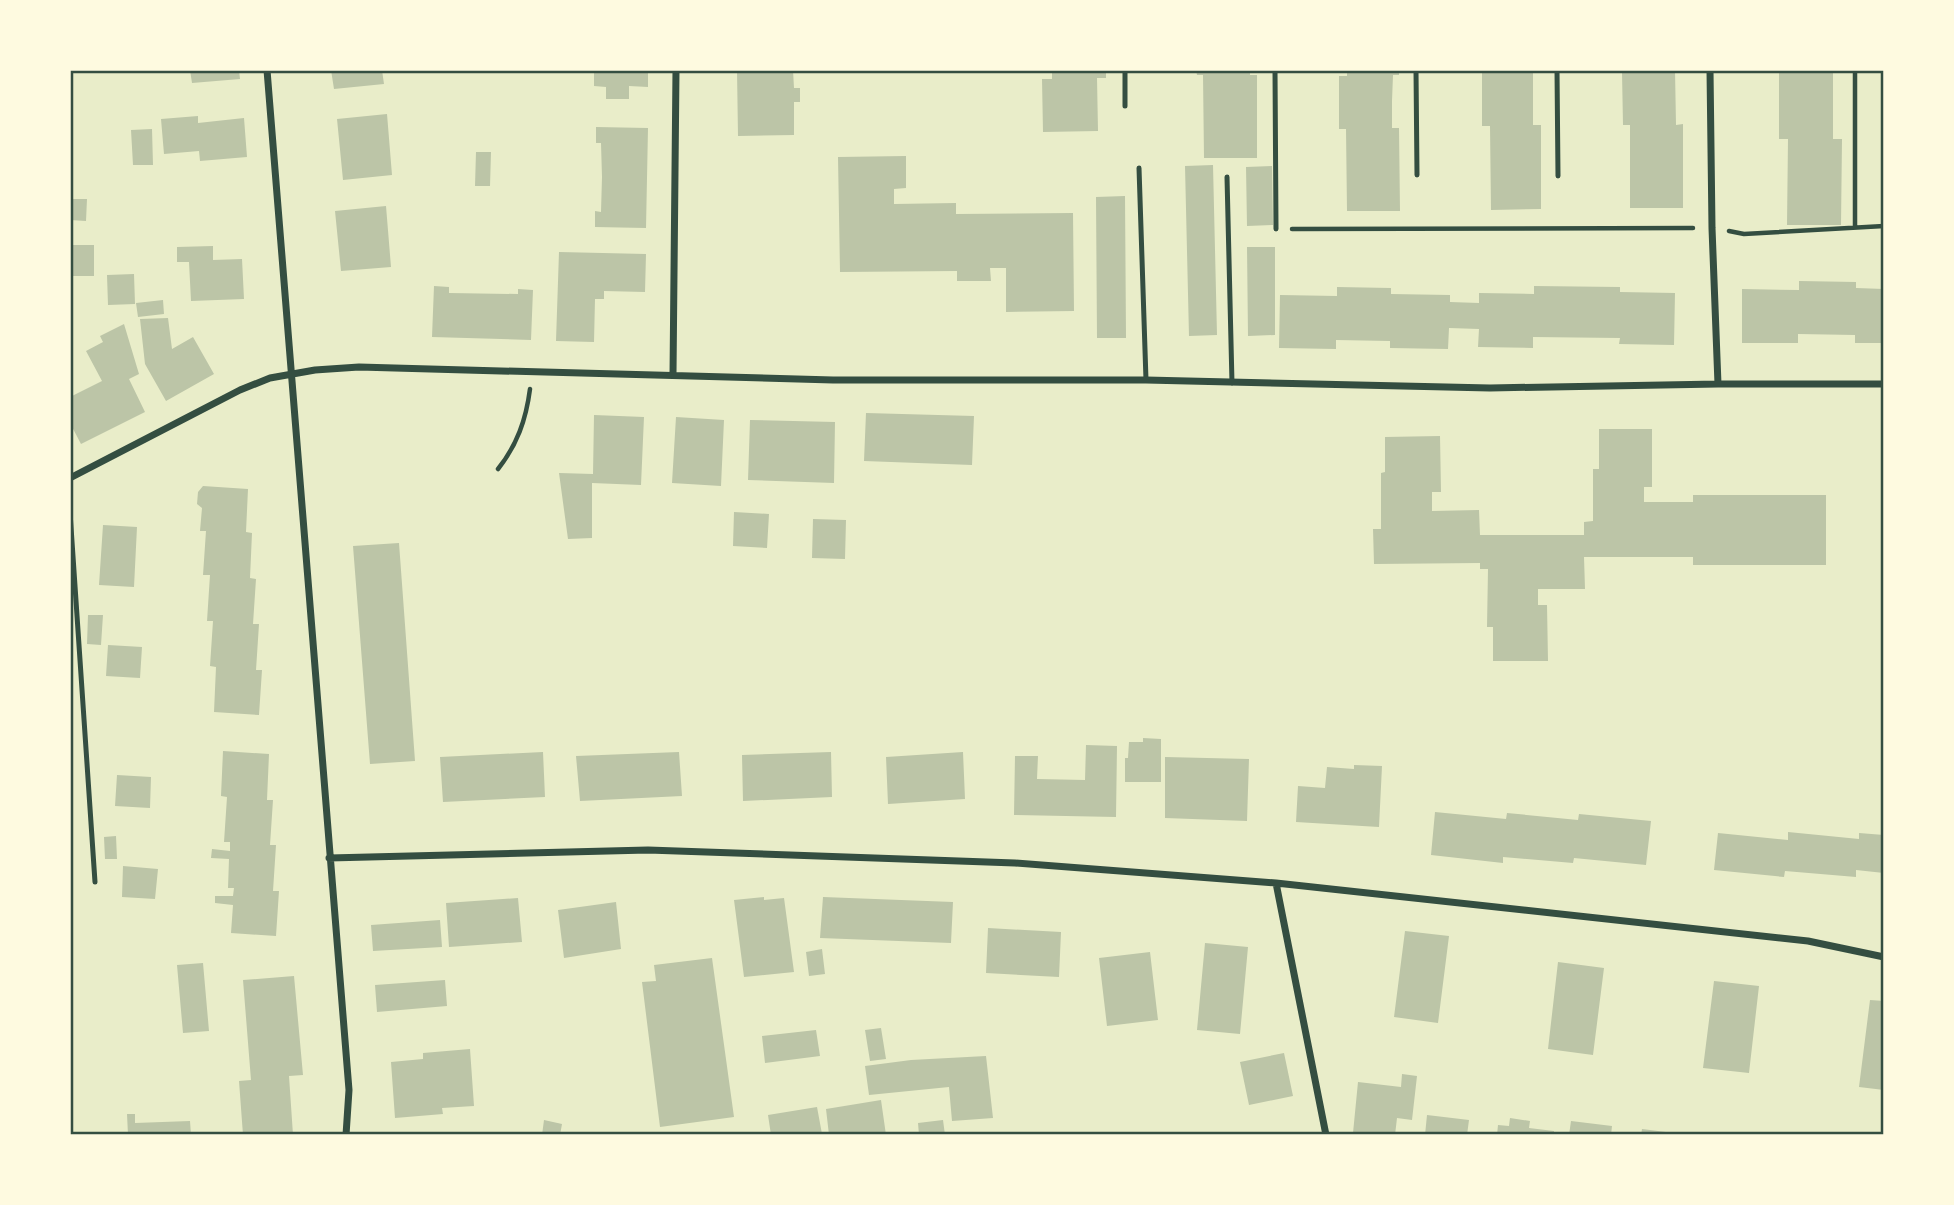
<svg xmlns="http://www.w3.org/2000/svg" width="1954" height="1205" font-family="'Noto Sans',sans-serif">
  <rect width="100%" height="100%" fill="#e9edc9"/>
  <path fill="#bcc5a7" d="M190,70H239L240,79L192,83Z
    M331,70H382L384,84L334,89Z
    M594,70H648V87L629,86V99H606V87L594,86Z
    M737,70H793L794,88H800V102H794V135L738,136Z
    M1052,70H1106V78H1097L1098,131L1043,132L1042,79H1052Z
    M1196,70H1250V75H1257V158H1204L1203,75H1197Z
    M1347,70H1399V75H1393L1392,101V128H1399L1400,211H1347L1346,129H1339V76H1347Z
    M1482,70H1533V125H1541V209L1491,210L1490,126H1482Z
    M1630,70H1675L1676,125L1683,124V208H1630V125H1623L1622,72H1630Z
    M1779,70H1833V139H1842L1841,225H1787L1788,139H1779Z
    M387,114L392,175L343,180L337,119Z
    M198,116V123L244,118L247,157L200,161L199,151L164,154L161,119Z
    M596,127L648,128L646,228L595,227V211L601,212L602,177L601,143H596Z
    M152,129L153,165H133L131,130Z
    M476,152H491L490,186H475Z
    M906,156V188L894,189V204L956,203V214L1073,213L1074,311L1006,312V268H990L991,281H957V271L840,272L838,157Z
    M1213,165L1217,335L1189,336L1185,166Z
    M1272,166L1273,225L1247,226L1246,167Z
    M1125,196L1126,338H1097L1096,197Z
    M70,199H87L86,221L70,220Z
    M386,206L391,267L341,271L335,211Z
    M70,245H94V276H70Z
    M213,246V260L242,259L244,299L191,301L189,262H177V247Z
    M1247,247H1275V335L1248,336Z
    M559,252L646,254L645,292L604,291V299H595L594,342L556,341Z
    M134,274L135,304L108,305L107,275Z
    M1799,281L1856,282V288L1884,289V343H1855V335L1798,334V343H1742V289L1799,290Z
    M434,286L449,287V293L518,294V289L533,290L531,340L432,337Z
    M1534,286L1620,287V292L1675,293L1674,345L1619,344L1620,338L1533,337V348L1478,347L1479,329L1449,328L1448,349L1390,348V341L1336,340V349L1279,348L1280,295L1337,296V287L1391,288V294L1450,295V302L1479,303V293L1534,294Z
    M163,300L164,314L138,317L136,303Z
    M168,318L172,349L193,337L214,374L166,401L145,364L140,319Z
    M124,324L139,374L129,379L145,412L81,444L70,423V397L102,381L86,351L103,342L100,336Z
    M866,413L974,416L972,465L864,461Z
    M594,415L644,417L641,485L592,483V538L568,539L559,473L593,474Z
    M676,417L724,420L721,486L672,483Z
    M750,420L835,422L834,483L748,480Z
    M1599,429H1652V487H1644V502H1693V495H1826V565H1693V557H1584L1585,589H1538V605H1547L1548,661H1493V627H1487L1488,569H1480V563L1374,564L1373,529H1381V473L1385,472V437L1440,436L1441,492H1432V511L1479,510L1480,535H1584V522L1593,521V469H1599Z
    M203,486L248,489L246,532L252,533L250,578L256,579L253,624H259L256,670H262L259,715L214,712L216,667L210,666L213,621H207L210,575H203L206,531H200L202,508L197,504L198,492Z
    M734,512L769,514L767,548L733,546Z
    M813,519L846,520L845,559L812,558Z
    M103,525L137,527L134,587L99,585Z
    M399,543L415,761L370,764L353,546Z
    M88,615H103L101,645L87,644Z
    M108,645L142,647L140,678L106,676Z
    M1143,738L1161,739V782H1125V758H1128L1129,742H1143Z
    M1086,745L1117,746L1116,817L1014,815L1015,756H1038L1037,779L1085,780Z
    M223,751L269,754L267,800H273L270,845H276L273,891H279L276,936L231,933L233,905L215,903V896H233L234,888H228L229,859L211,858L212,849L230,851V842H224L227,797L221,796Z
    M543,752L545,797L443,802L440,757Z
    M679,752L682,796L580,801L576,756Z
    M831,752L832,797L743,801L742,755Z
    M963,752L965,799L888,804L886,757Z
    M1165,757L1249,759L1247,821L1165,818Z
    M1354,765L1382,766L1379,827L1296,822L1298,786L1325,788L1327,767L1354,769Z
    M117,775L151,777L150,808L115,806Z
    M1435,812L1506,819L1507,813L1578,820L1579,814L1651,821L1646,865L1574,858L1573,863L1503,857V863L1431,855Z
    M1788,832L1859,839V833L1884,835V873L1856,870V877L1785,871L1784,877L1714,870L1718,833L1788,840Z
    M116,836L117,859H105L104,837Z
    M123,866L158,869L155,899L122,897Z
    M764,897V900L784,898L794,972L744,977L734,900Z
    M823,897L953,902L951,943L820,938Z
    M518,898L522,942L449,947L446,903Z
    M616,902L621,949L564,958L558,910Z
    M440,920L442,947L373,951L371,925Z
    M988,928L1061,932L1059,977L986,973Z
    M1405,931L1449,936L1438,1023L1394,1017Z
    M1205,943L1248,947L1240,1034L1197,1030Z
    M822,949L825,974L809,976L806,952Z
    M1150,952L1158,1020L1107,1026L1099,958Z
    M712,958L734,1117L660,1127L642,982L656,981L654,965Z
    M1558,962L1604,968L1593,1055L1548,1049Z
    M203,963L209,1031L183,1033L177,965Z
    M294,976L303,1075L289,1076L293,1135H243L239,1081L251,1080L243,980Z
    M445,980L447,1006L377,1012L375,985Z
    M1714,981L1759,986L1749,1073L1703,1068Z
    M1870,1000L1884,1001V1090L1859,1087Z
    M881,1028L886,1059L870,1061L865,1030Z
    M816,1030L820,1056L765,1063L762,1036Z
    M470,1049L474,1106L442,1108L443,1114L395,1118L391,1062L423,1059V1053Z
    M1284,1053L1293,1096L1249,1105L1240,1062Z
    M986,1056L993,1118L952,1121L949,1087L869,1095L865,1066L911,1060Z
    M1402,1074L1417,1076L1412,1120L1397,1118L1395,1135L1353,1133L1358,1082L1401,1087Z
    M881,1100L886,1135H829L826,1109Z
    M817,1107L822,1134L771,1135L768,1115Z
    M127,1114H135V1123L190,1121L191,1135H128Z
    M1427,1115L1469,1120L1467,1135H1425Z
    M1510,1118L1530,1121L1529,1128L1554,1131V1135H1497L1498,1125L1509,1126Z
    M544,1120L562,1124L560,1135H542Z
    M943,1120L945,1135H919L918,1123Z
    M1571,1121L1612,1126L1611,1135H1569Z
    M1642,1129L1674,1133L1673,1135H1641Z"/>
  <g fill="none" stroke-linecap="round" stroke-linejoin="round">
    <path stroke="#344e41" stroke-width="4.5" d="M1855,227V70
      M1292,229L1693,228
      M1729,231L1744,234L1884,226
      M498,469C517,445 526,420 530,389"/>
    <path stroke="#344e41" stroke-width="5" d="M1125,70V106
      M1275,70L1276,229
      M1416,70L1417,175
      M1557,70L1558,176
      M1139,168L1146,380
      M1227,177L1232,383
      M70,512L95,882"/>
    <path stroke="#344e41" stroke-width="7" d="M267,70L349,1090L346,1135
      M1710,70L1712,228L1718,384
      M673,375L676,70
      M70,478L240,390L270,378L315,370L359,367L833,380H1146L1490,388L1718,384H1884
      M329,858L648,850L1015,863L1276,883L1808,941L1884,957
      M1276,883L1326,1135"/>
  </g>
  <rect width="1954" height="1205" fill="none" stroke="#fefae0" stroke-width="144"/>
  <rect x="72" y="72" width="1810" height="1061" fill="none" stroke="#344e41" stroke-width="2.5"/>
</svg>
